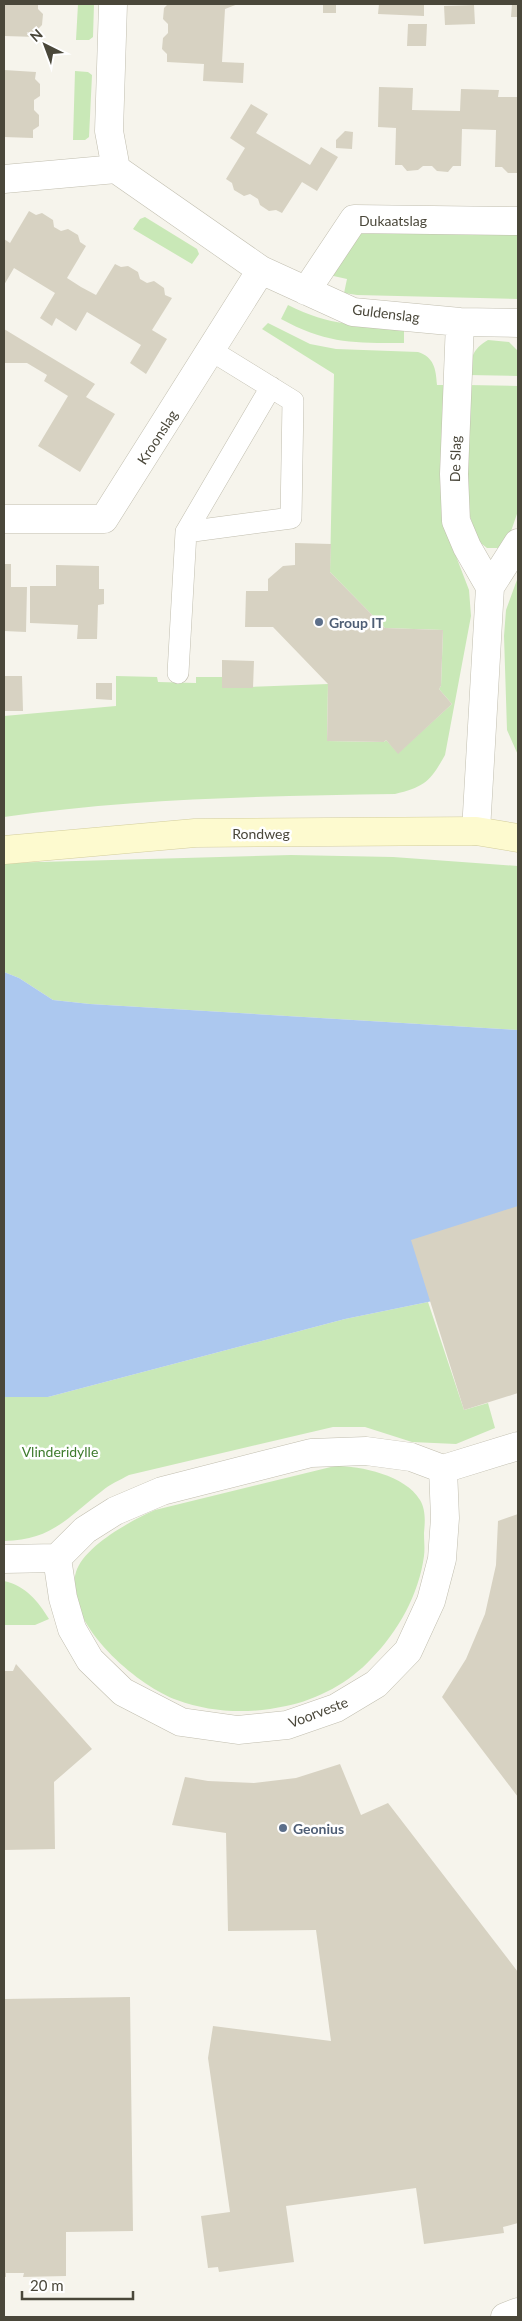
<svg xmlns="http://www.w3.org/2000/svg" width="522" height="2321" font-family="Lato,sans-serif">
  <rect width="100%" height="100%" fill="#f6f4ec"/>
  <path fill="#c9e8b7" d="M78,4H94L93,37L89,40H76Z
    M75,71L88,72L92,75L89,137L85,140H73Z
    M145,217L197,249L199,254L192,264L133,229L140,219Z
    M359,229L518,231V299L357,295L344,293L347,279L329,275Z
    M288,305C330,326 359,326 404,327V343C353,343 327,344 281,319Z
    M268,323L310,344L336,349L418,352C434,357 436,369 437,385H447L449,538L469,590L471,616L445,755C430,782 424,787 395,794C264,796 133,798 4,817V716L116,706V676L157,677L158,682L196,683V677H222V688L328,684L327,741L384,742L386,740L398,753L452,704L439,689L441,686L443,630L385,628L330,572L334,374L262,329Z
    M488,340L509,342L518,351V376L468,375C471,359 472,349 488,340Z
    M468,385L518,386V511L509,537L498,548H487L478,541L465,501Z
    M518,577V755L507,730L504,636L506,610Z
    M291,855L393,857L518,866V1030L90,1004L53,1000L19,978L4,972V863Z
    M428,1302L464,1410L488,1403L495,1428L456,1444L412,1442L365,1427H333L129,1475C120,1480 110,1484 102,1491C67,1518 52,1540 4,1541V1397H48L345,1319Z
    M335,1466C361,1466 405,1475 420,1500C426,1510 425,1522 424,1533C424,1541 425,1548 424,1556C419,1594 398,1632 371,1659C350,1682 317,1700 286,1706C250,1714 212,1713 177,1700C137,1686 61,1621 76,1572C84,1546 132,1520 155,1510Z
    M4,1581C26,1586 38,1601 49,1619L35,1625H4Z"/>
  <path fill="#acc8ef" d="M4,972L19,978L53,1000L90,1004L518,1030V1277L428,1302L345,1319L48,1397H4Z"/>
  <path fill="#d7d2c2" d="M4,4H38V9L43,14L42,25L37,30V37L4,36Z
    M168,4H238L225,9L222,62L244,63L243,83L203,81L204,64L167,62V54L162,49L163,38L168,33V24L163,19L164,8Z
    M323,4H336V13H323Z
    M379,4H424V16L378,14Z
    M512,4H518V17H511Z
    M474,5L475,24L445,25L444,6Z
    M408,24H427L426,46H407Z
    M4,70L36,72L35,79L40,84V96L34,100V110L39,115V126L33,130V138L4,137Z
    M379,87L413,88L412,110L460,111L461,89L499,90L498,97H518V173H508L502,167H495L496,130L462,129L461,166H453L448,172L437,171L432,166H423L418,170L407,171L402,165H395L396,128L378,127Z
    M251,104L268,114L256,133L310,165L321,147L338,157L317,191L302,182L282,213L276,210L269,211L260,205L258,199L250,194L244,196L234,190L232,183L226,179L245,148L230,138Z
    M345,131L353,132L352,149L336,148V140Z
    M29,211L36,215L42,213L53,220L54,227L61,231L68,229L78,235L80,242L86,246L67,278L81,287L96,295L115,264L121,267L128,266L138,272L140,279L147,283L154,281L164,288L165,295L172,298L152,330L167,339L146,374L130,363L141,345L115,329L87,312L76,331L56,318L52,326L40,318L55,293L14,268L4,285V239L10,243Z
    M4,329L95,384L86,397L115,414L80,472L38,446L68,396L44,381L47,375L27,363H4Z
    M295,543L331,544L330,572L385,628L443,630L441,686L439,689L452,704L398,754L386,740L384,742L327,741L328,684L273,627H245L246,591H268V579L283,566L295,565Z
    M4,564H11V587H27L26,632L4,631Z
    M56,565L99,566V589H104V604L98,605L97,639H77L78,625L30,623V586H56Z
    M222,660L254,661L253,688H222Z
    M4,676H22L23,711H4Z
    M96,683H112V700L96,699Z
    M518,1206V1393L464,1410L411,1240Z
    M518,1514V1797L442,1697L466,1659L485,1614L496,1565L498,1521Z
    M16,1664L92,1749L54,1782L55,1849L4,1850V1671H13Z
    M340,1764L361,1815L388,1803L518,1972V2223L503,2227L504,2233L424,2244L416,2188L286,2206L294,2262L219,2272L218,2267L208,2268L201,2216L230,2212L208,2058L213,2026L331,2041L316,1930L228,1931L226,1833L172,1825L185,1777L208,1781L254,1783L296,1778Z
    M130,1997L133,2231L66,2232V2276L23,2277L24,2273H6V2277H4V1999Z"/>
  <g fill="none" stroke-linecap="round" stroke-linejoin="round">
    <g stroke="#c1beaf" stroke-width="22">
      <path id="service" d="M186,532L271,387
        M178,673L186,532L291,518L293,401L212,351"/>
    </g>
    <g stroke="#c1beaf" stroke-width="29">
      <path id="minor" d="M113,4L109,131L116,169L261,270L353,312L460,322L518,323
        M4,179L116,169
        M306,291L354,219L518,221
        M460,322L454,474L456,521L467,547L490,587
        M4,519H104L261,270
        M476,831L490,587L518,543
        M57,1558L63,1598L72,1629L90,1660L123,1692L181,1722L238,1730L287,1725L336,1708L376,1684L408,1651L431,1601L442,1559L445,1518L443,1469
        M4,1559L57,1558L85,1530L115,1511L162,1491L311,1453L366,1451L411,1457L443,1469L518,1446
        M505,2317L518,2312"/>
    </g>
    <g stroke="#d3ce9d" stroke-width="29">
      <path id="secondary" d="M4,850L195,833L476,831L518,838"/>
    </g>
    <use href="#service" stroke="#fff" stroke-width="21"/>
    <use href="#minor" stroke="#fff" stroke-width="28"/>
    <use href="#secondary" stroke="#fdfacf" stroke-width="28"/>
  </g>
  <g fill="#5c6f8a" stroke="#fff" stroke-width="2">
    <circle cx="319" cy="622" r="5"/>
    <circle cx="283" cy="1828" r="5"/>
  </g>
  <g text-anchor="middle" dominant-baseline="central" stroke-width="5" stroke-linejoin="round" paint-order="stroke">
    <g font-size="14" fill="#4a473a" stroke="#fff">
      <text x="393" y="220">Dukaatslag</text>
      <text transform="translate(386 313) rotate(7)">Guldenslag</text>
      <text transform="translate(157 437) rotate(-57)">Kroonslag</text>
      <text transform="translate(455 459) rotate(-89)">De Slag</text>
      <text x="261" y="833">Rondweg</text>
      <text transform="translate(318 1712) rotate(-21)">Voorveste</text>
    </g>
    <g font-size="14" font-weight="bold" fill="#4e5e75" stroke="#fff" text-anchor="start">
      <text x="329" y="622">Group IT</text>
      <text x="293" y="1828">Geonius</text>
    </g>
    <g font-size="14" fill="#3e7b2d" stroke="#fff">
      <text x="60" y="1451">Vlinderidylle</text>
    </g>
  </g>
  <rect width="522" height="2321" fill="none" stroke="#4a473a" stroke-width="10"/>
  <g transform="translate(45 45) rotate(318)" stroke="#ffffff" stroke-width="4" paint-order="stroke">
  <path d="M0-4L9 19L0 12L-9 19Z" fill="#4a473a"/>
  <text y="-8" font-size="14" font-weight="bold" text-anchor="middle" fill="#4a473a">N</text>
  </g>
  <path d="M22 2291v8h111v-8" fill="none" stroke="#4a473a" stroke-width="2.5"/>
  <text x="30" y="2291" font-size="15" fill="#4a473a" stroke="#ffffff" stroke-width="4" paint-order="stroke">20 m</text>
</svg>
